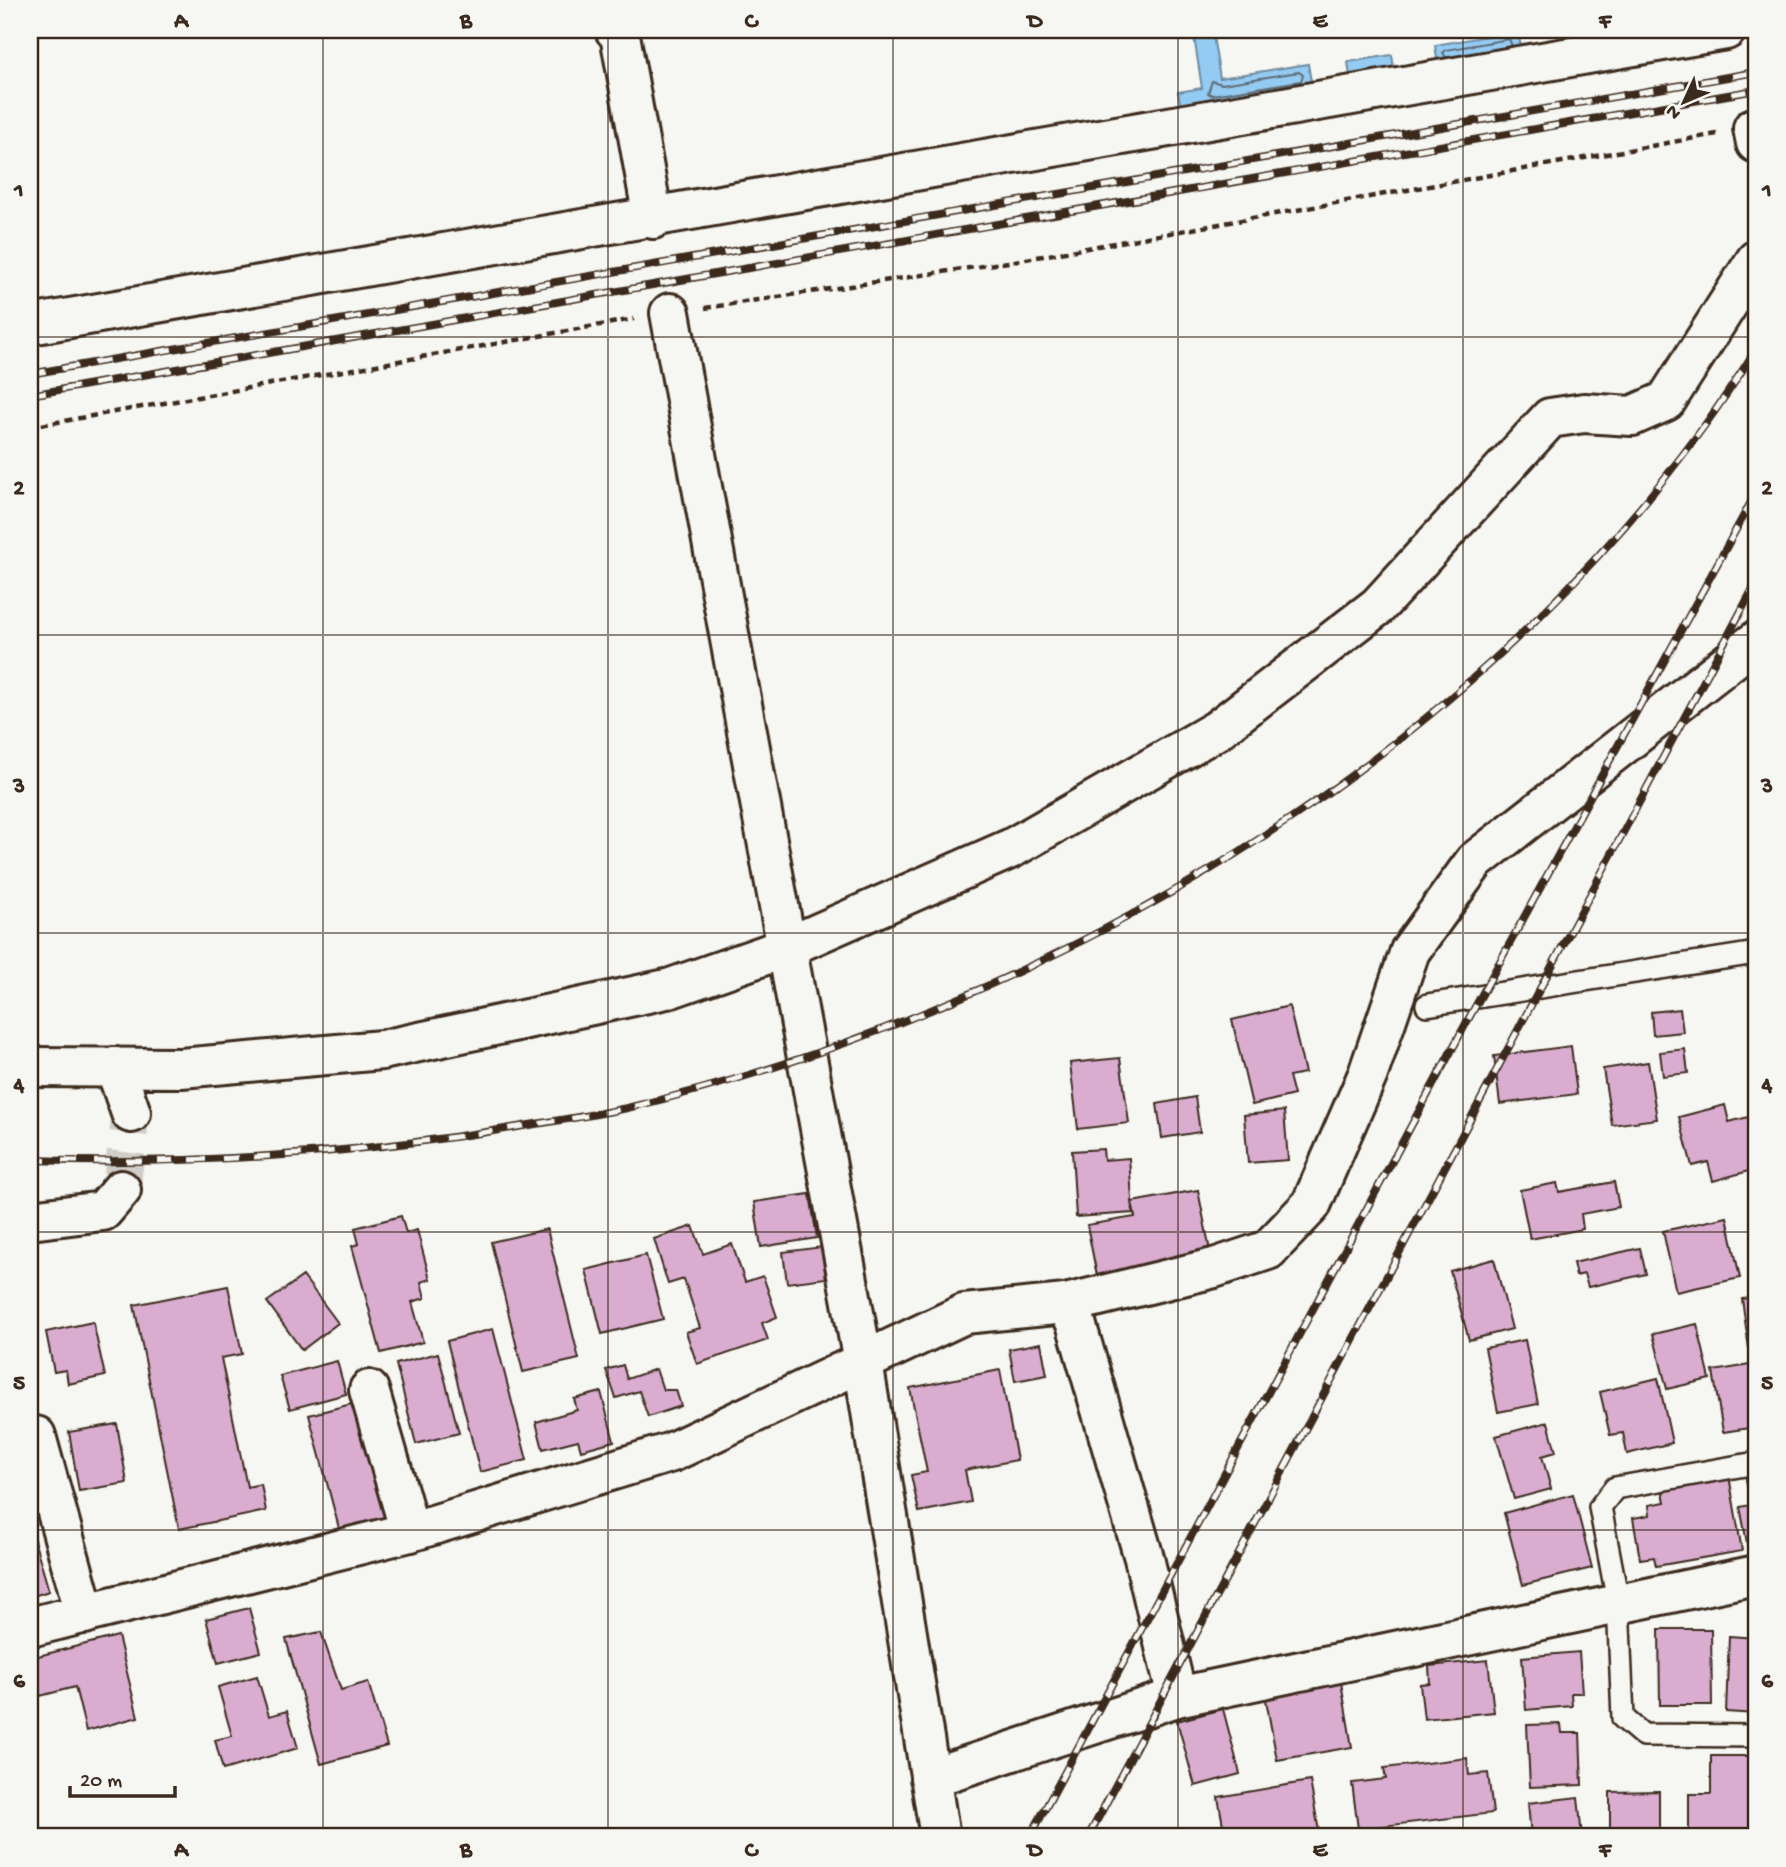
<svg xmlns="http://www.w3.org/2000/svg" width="1786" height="1867" font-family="'Gochi Hand',sans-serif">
  <rect width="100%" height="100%" fill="#f6f6f2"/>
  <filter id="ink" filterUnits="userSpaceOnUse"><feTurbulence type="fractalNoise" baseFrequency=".0143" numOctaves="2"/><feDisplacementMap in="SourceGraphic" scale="14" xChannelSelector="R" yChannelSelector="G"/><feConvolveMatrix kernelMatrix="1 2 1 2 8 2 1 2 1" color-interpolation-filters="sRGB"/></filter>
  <g filter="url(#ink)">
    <path fill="#94cbf3" stroke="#708b9e" stroke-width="2" d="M1193,30H1212L1220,78L1308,64L1312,87L1181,107L1178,92L1202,88Z
      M1560,30H1609L1610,36L1563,44Z
      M1518,31L1522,52L1438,66L1435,45Z
      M1392,55L1395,75L1351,83L1348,62Z"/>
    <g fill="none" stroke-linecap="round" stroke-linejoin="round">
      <path stroke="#5f6a73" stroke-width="2" d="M1446,57L1443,53L1446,50L1509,39L1512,46
        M1299,72L1303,75L1301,81L1212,95L1208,93L1212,81L1222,84Z"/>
    </g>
    <path fill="#daadd0" stroke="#3b2a1e" stroke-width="2" d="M1289,1006L1305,1073L1289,1076L1294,1095L1252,1105L1232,1020Z
      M1680,1009L1683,1032L1653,1035L1651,1012Z
      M1571,1046L1577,1094L1500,1104L1494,1056Z
      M1685,1049L1688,1073L1663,1076L1660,1052Z
      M1120,1058L1129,1123L1078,1129L1070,1063Z
      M1648,1062L1657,1119L1612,1125L1603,1069Z
      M1195,1097L1200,1132L1162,1138L1157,1104Z
      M1725,1105L1729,1122L1756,1115V1169L1713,1181L1708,1162L1692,1166L1679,1117Z
      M1284,1111L1288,1160L1248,1163L1244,1115Z
      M1103,1149L1104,1160L1129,1158L1133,1213L1076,1217L1072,1151Z
      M1614,1182L1619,1207L1581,1214L1583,1229L1530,1239L1520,1190L1557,1183L1559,1192Z
      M1198,1190L1211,1256L1097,1276L1087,1225L1135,1217L1132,1202Z
      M810,1194L817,1238L761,1247L754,1202Z
      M401,1216L406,1233L417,1230L430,1279L421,1282L425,1298L412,1302L423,1342L381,1353L352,1246L359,1244L355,1228Z
      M1727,1217L1740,1278L1676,1292L1663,1231Z
      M693,1226L703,1254L732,1244L745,1282L763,1276L777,1317L762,1323L768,1340L697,1364L686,1332L700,1328L684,1279L668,1284L654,1239Z
      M547,1229L579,1359L523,1372L491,1242Z
      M822,1247L826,1278L787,1283L783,1252Z
      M1640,1248L1646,1274L1588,1287L1584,1274L1576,1276L1573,1263Z
      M646,1255L663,1319L602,1334L586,1270Z
      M1494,1259L1512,1329L1469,1340L1450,1271Z
      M303,1276L338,1323L302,1350L267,1302Z
      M228,1286L242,1354L221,1358L247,1487L261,1484L266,1511L179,1529L134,1305Z
      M1756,1297V1362L1751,1363L1742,1299Z
      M93,1322L105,1376L68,1384L66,1370L54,1372L46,1332Z
      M1697,1324L1710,1379L1667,1389L1653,1334Z
      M493,1329L527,1460L480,1472L447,1341Z
      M1525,1340L1538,1404L1498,1412L1485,1348Z
      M1041,1343L1047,1375L1015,1381L1009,1349Z
      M438,1353L459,1433L416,1444L396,1364Z
      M337,1361L346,1394L290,1409L280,1376Z
      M1756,1364V1427L1723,1432L1713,1371Z
      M623,1365L627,1379L656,1369L663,1390H676L681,1406L648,1417L639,1391L616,1398L606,1370Z
      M1000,1370L1017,1460L965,1470L971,1502L919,1512L911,1475L927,1472L910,1388Z
      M1658,1378L1672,1443L1627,1454L1623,1433L1610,1435L1600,1392Z
      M601,1392L614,1441L581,1450L578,1440L543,1449L536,1422L577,1410L574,1399Z
      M363,1401L394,1518L340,1532L309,1415Z
      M1548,1422L1556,1452L1542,1456L1551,1489L1514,1499L1496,1436Z
      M117,1424L127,1483L79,1491L69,1432Z
      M1729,1476L1742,1551L1656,1566L1654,1557L1640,1559L1633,1518L1650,1515L1649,1505L1665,1502L1662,1487Z
      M1756,1477V1557L1750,1558L1740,1507L1751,1505L1746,1479Z
      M1573,1494L1592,1568L1523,1585L1504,1513Z
      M30,1526L49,1591L30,1597Z
      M249,1608L261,1652L218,1663L206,1619Z
      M1659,1629H1711L1712,1705H1660Z
      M321,1632L341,1690L368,1682L387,1746L321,1764L286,1639Z
      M118,1636L138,1717L86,1731L75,1687L40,1696L30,1658Z
      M1729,1636L1756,1638V1714L1726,1712Z
      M1579,1652L1582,1693H1571L1572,1706L1526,1710L1522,1657Z
      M1488,1660L1494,1712L1424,1719L1420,1684L1430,1683L1429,1666Z
      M257,1676L269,1716L287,1711L298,1748L223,1770L215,1740L232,1736L218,1687Z
      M1341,1682L1352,1747L1277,1760L1265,1694Z
      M1223,1709L1240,1774L1195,1786L1177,1721Z
      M1561,1724L1562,1733H1580L1582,1785L1530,1787L1527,1725Z
      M1711,1756H1756V1835H1689V1794H1711Z
      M1467,1758L1469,1775L1488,1773L1493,1813L1358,1829L1352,1783L1386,1779L1384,1768Z
      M1310,1781L1320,1837H1241L1240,1828L1224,1831L1218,1797Z
      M1659,1791V1837H1610V1792Z
      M1578,1797L1582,1837H1531L1528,1803Z
      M894,1830L895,1837H838V1836Z"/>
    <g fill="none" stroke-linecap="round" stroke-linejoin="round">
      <path stroke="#d1cdc8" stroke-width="38" stroke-dasharray="38 19" stroke-linecap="butt" d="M121,1190L131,1113"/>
      <g stroke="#3b2a1e" stroke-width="26">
        <path id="lane" d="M1427,1005L1756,953
          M1756,1463L1615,1488L1600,1507L1618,1602L1623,1718L1643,1735L1756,1736"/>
      </g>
      <g stroke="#3b2a1e" stroke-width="44">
        <path id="street" d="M1756,127L1753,128L1756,143
          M670,313L863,1362L940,1837
          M30,325L1726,30
          M30,1067L181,1068L382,1050L671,988L785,948L1012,848L1217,730L1378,606L1550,418L1584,413L1632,416L1666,401L1756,260
          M115,1067L131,1113
          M30,1220L103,1211L121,1190
          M1066,1304L1076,1323L1144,1558L1177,1697L1756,1575
          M369,1390L410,1532
          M36,1436L85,1614
          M930,1778L1177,1697"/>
      </g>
      <g stroke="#3b2a1e" stroke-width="44">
        <path id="secondary" d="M615,30L620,35L653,219
          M30,1627L410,1532L672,1452L964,1314L1066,1304L1214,1268L1268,1250L1311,1205L1368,1074L1410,951L1475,861L1756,641"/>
      </g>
      <path stroke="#3b2a1e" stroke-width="4.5" stroke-dasharray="7 5" stroke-linecap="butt" d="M705,308L1015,261L1717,134
        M30,427L634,319"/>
      <use href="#lane" stroke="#f6f6f2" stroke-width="21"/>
      <use href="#street" stroke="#f6f6f2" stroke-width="38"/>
      <use href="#secondary" stroke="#f6f6f2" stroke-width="38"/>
      <g stroke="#3b2a1e" stroke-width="8">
        <path id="rail" d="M30,374L1756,72
          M30,395L1756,90
          M30,1160C197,1165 364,1154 529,1125C561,1120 595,1115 627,1108C1066,1004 1514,737 1756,349
          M1030,1837L1463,1029L1756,493
          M1088,1837L1756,583"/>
      </g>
      <use href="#rail" stroke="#f6f6f2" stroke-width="5" stroke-dasharray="16" stroke-linecap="butt"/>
    </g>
  </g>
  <path fill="none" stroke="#3b2a1e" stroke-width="2" stroke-opacity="0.55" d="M323,30V1837M608,30V1837M893,30V1837M1178,30V1837M1463,30V1837M30,337H1756M30,635H1756M30,933H1756M30,1232H1756M30,1530H1756"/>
  <rect width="1786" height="1867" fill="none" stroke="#f6f6f2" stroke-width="77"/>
  <g transform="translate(1684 102) rotate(226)" stroke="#f6f6f2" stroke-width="5" paint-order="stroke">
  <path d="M0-5L12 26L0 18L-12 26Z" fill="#3b2a1e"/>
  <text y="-10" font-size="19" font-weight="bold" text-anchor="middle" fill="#3b2a1e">N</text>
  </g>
  <path d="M70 1786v10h105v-10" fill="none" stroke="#3b2a1e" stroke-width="3.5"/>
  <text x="80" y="1786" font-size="21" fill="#3b2a1e" stroke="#f6f6f2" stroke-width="5" paint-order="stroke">20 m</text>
  <rect x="38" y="38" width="1710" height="1790" fill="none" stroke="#3b2a1e" stroke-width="2.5"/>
  <g font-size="23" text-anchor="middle" font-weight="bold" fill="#3b2a1e">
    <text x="181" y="27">A</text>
    <text x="466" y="27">B</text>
    <text x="751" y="27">C</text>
    <text x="1035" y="27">D</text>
    <text x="1320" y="27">E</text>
    <text x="1605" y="27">F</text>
    <text x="19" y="196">1</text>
    <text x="1767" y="196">1</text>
    <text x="19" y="494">2</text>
    <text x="1767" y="494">2</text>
    <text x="19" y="792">3</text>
    <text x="1767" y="792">3</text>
    <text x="19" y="1091">4</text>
    <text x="1767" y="1091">4</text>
    <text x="19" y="1389">5</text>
    <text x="1767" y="1389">5</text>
    <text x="19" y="1687">6</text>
    <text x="1767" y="1687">6</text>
    <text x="181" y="1856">A</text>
    <text x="466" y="1856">B</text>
    <text x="751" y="1856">C</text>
    <text x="1035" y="1856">D</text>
    <text x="1320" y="1856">E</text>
    <text x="1605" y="1856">F</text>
  </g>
</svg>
